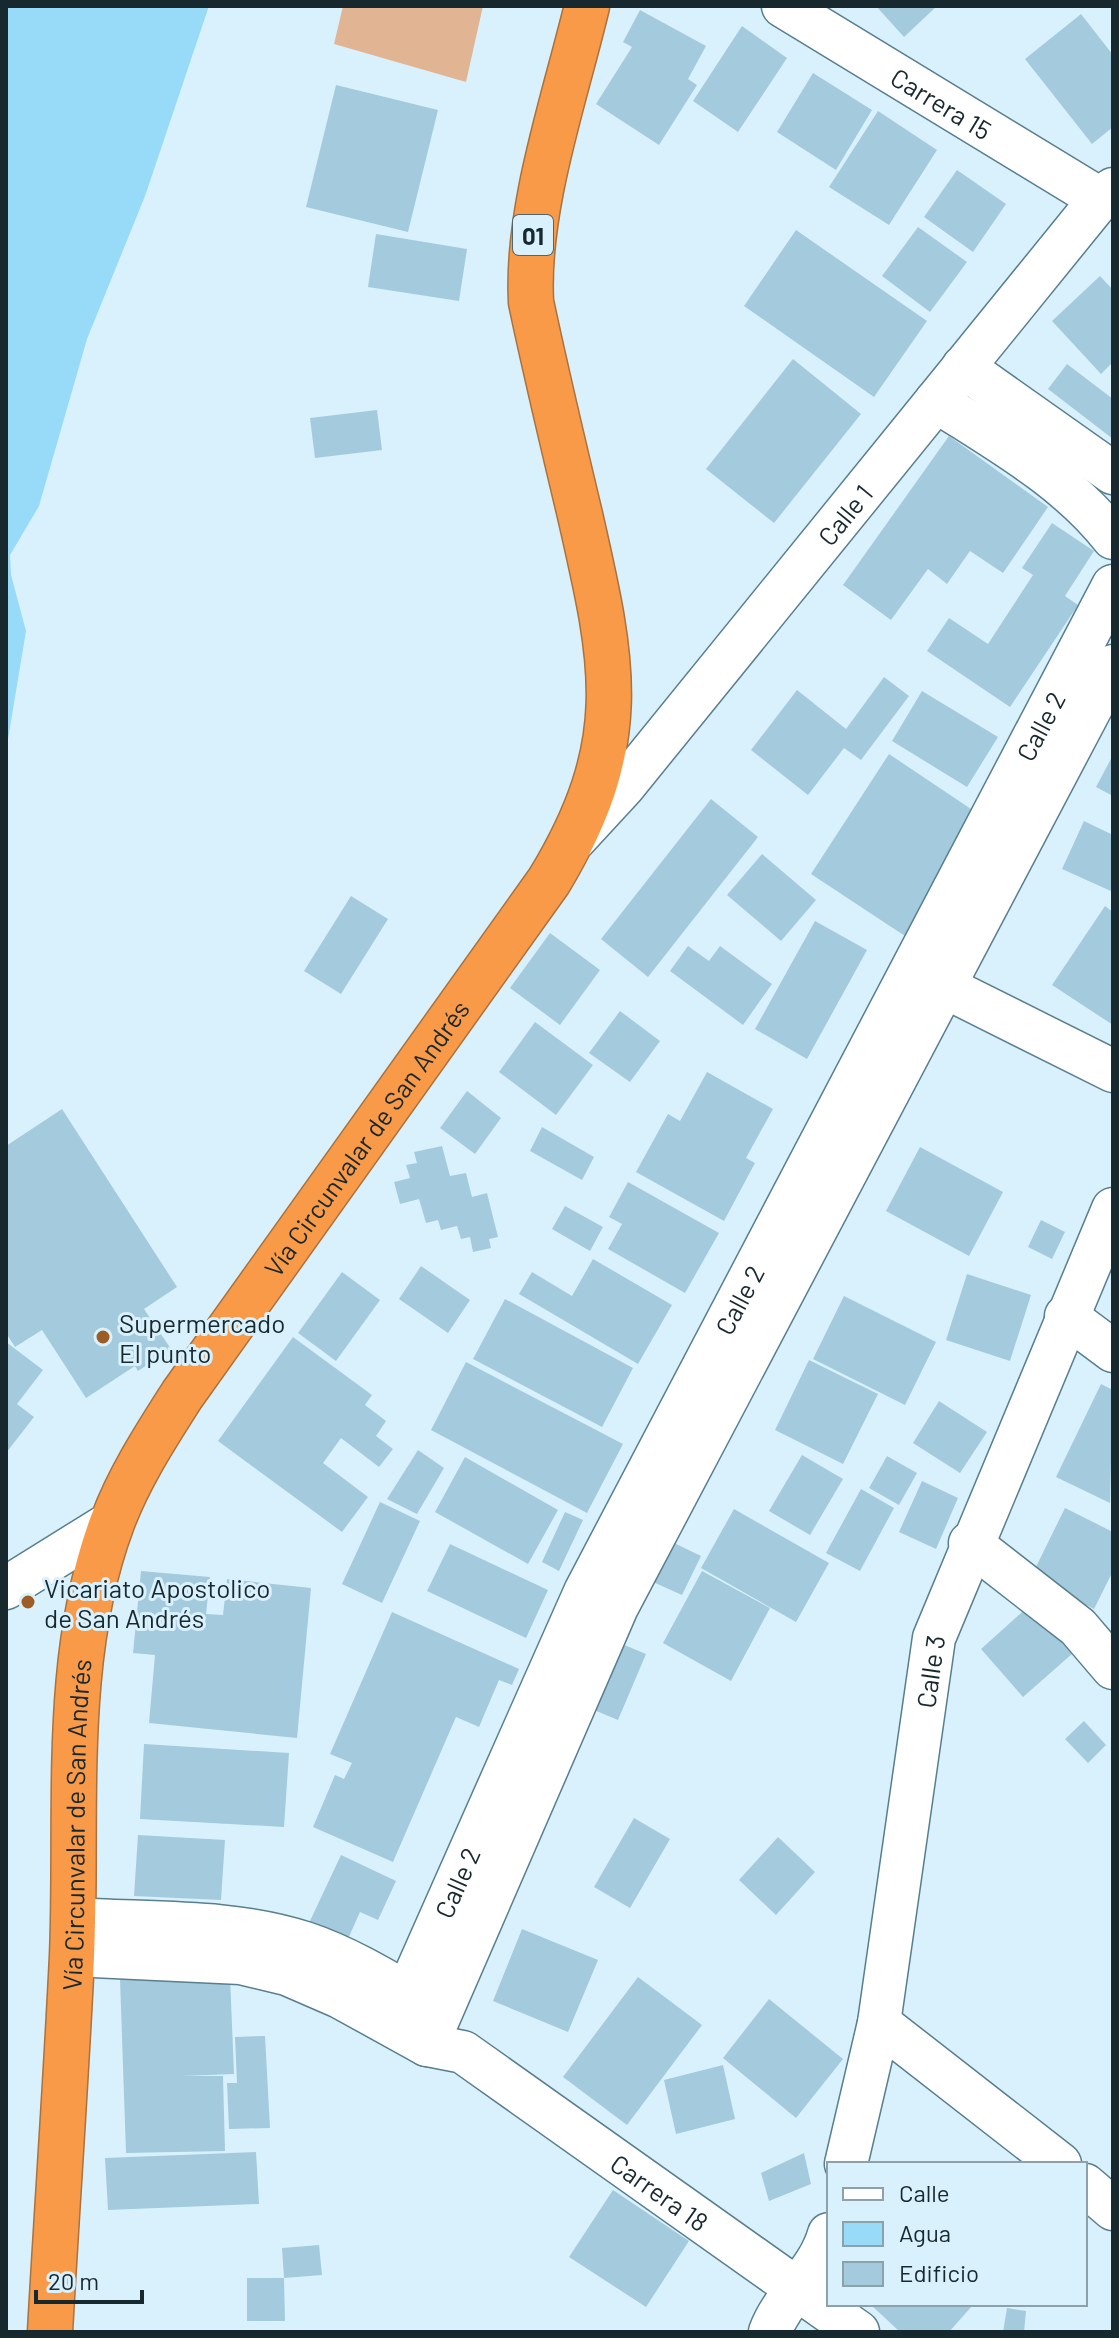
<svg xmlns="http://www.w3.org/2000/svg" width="1119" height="2338" font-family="Barlow,sans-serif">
  <rect width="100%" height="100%" fill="#d9f1fc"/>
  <path fill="#e1b594" d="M343,6H483L466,82L334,44Z"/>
  <path fill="#97dbf8" d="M6,6H209L145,196L87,339L39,506L10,555L11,575L26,631L6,751Z"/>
  <path fill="#a3cbdd" d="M876,6H937L904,37Z
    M640,10L706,46L688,79L697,85L659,145L596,104L632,47L623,42Z
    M1081,14L1113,55V127L1092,144L1025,59Z
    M742,26L787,58L738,132L693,101Z
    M813,73L872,110L836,170L777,132Z
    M336,85L438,110L408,232L306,207Z
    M878,111L937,150L889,225L829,187Z
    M957,170L1006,204L973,252L924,217Z
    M918,227L967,262L930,312L882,276Z
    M796,230L927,321L874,397L744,306Z
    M376,234L467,249L459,301L368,287Z
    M1100,276L1113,290V362L1101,374L1052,321Z
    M793,359L861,414L774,523L706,469Z
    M1067,364L1113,399V439L1048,389Z
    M377,410L382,450L315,458L310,418Z
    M949,436L1048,507L1003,573L970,551L947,584L928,569L891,620L843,585Z
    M1052,523L1094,551L1065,596L1078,605L1010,707L927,651L949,618L988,644L1033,575L1022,568Z
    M884,677L909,696L861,760L844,748L808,795L751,750L797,690L846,729Z
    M922,691L998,737L967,787L892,741Z
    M889,754L983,817L905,936L811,874Z
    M1113,755V796L1096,787Z
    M711,799L758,837L648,977L601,939Z
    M1084,821L1113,835V892L1062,869Z
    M762,854L816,900L781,941L727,895Z
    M351,896L388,919L341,994L304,971Z
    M1105,906L1113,912V1025L1052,985Z
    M815,921L867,950L807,1059L755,1029Z
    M550,933L600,970L560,1025L510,988Z
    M688,946L709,961L720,946L772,984L743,1025L670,971Z
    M620,1011L660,1041L630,1082L589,1053Z
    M535,1022L593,1065L556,1115L499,1072Z
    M707,1072L773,1109L746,1158L755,1163L724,1221L636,1172L668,1114L680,1121Z
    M467,1091L501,1118L475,1154L440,1128Z
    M62,1109L177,1287L144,1309L171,1349L138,1371L135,1366L86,1398L42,1330L15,1347L6,1333V1146Z
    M542,1127L594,1157L582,1180L530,1151Z
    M442,1146L450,1176L466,1173L472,1197L487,1193L498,1237L489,1239L491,1248L473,1252L470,1237L461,1239L457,1226L441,1230L438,1220L426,1223L419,1199L400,1204L394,1182L410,1178L406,1165L417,1163L414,1152Z
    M920,1147L1003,1192L969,1256L886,1211Z
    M628,1182L719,1233L685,1293L608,1249L622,1224L609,1217Z
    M565,1206L603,1227L590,1251L552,1229Z
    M1041,1220L1065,1232L1052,1259L1028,1247Z
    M593,1259L672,1305L638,1364L519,1294L532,1272L572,1296Z
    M421,1266L470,1300L448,1333L399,1299Z
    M342,1272L380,1300L336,1361L298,1333Z
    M967,1274L1031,1295L1010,1361L946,1340Z
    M844,1296L936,1342L905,1405L813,1359Z
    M505,1299L633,1368L602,1427L473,1359Z
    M293,1337L372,1395L365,1405L386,1421L376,1436L393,1449L379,1467L341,1438L323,1463L368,1497L342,1532L218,1441Z
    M6,1342L43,1370L17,1404L34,1417L6,1453Z
    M809,1360L878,1394L843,1464L775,1430Z
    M466,1362L623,1444L587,1513L431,1430Z
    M1101,1384L1113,1390L1110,1503L1056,1477Z
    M939,1401L987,1432L960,1473L913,1443Z
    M418,1450L444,1468L417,1514L387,1499Z
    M802,1455L843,1479L810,1535L769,1511Z
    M887,1456L917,1473L899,1505L869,1488Z
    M465,1457L558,1510L528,1564L435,1512Z
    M922,1481L958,1498L936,1549L899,1532Z
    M861,1489L894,1508L860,1571L826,1553Z
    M380,1502L420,1521L382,1603L342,1584Z
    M1065,1508L1113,1532V1571L1094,1609L1031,1577Z
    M734,1509L829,1563L796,1622L701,1568Z
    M565,1512L583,1520L559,1571L542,1562Z
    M672,1542L701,1556L682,1595L653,1582Z
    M450,1544L548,1590L526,1638L427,1591Z
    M141,1571L210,1577L206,1614L223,1615L227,1579L311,1588L297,1738L149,1723L155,1655L133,1653Z
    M702,1571L770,1608L731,1681L663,1643Z
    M1030,1605L1072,1654L1023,1697L981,1649Z
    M392,1612L519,1669L512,1685L499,1680L479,1727L456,1717L393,1862L313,1827L335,1775L344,1779L352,1763L330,1754Z
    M622,1644L646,1654L618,1720L594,1710Z
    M1084,1721L1106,1745L1088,1763L1065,1739Z
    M144,1744L289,1753L284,1827L140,1819Z
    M634,1818L670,1839L630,1908L594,1887Z
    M138,1835L225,1840L221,1900L134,1896Z
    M778,1837L815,1872L776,1915L739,1880Z
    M341,1855L396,1881L378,1920L360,1912L347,1941L309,1923Z
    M522,1929L598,1960L568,2032L493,2001Z
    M230,1976L234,2074L183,2076H223L225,2151L126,2153L120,1979Z
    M638,1977L702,2025L627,2125L563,2077Z
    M769,1999L843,2059L796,2118L723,2058Z
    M265,2036L270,2128L229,2129L227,2083H237L235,2037Z
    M723,2065L735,2119L676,2134L664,2080Z
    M256,2152L259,2204L108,2210L105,2158Z
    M804,2153L811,2184L769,2201L761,2173Z
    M613,2190L689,2241L646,2307L569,2257Z
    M319,2245L322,2275L284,2278L285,2321H247V2278H284L282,2248Z
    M870,2304H970L972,2306L949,2332H900Z
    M1007,2308L1026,2311L1024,2332H1003Z"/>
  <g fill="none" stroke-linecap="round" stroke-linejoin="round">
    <g stroke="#587e8f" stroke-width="45">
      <g id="minor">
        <path id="s1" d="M783,6L1100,199"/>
        <path d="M963,367L1113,473"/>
        <path d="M936,401C998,441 1067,479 1113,538"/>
        <path id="s2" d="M575,839L623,787L1100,199L1113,189"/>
        <path d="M921,975L1113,1071"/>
        <path d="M1066,1316L1113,1351"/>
        <path d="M970,1543L1078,1627L1113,1668"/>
        <path d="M6,1588L112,1522"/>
        <path d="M73,1919C148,1924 233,1919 305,1943C350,1958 391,1984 431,2007"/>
        <path id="s3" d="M72,1955L241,1963L287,1974L340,1997L427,2045L463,2052L858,2332"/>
        <path d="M879,2023L1060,2164"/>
        <path id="s4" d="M393,2025L585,1592L1113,586"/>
        <path d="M427,2045L617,1607L1113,666"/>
        <path id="s5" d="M846,2164L879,2023L934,1638L1113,1209"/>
        <path d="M1085,2185L1113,2209"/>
        <path d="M770,2332C784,2295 818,2273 829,2234"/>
      </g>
    </g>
    <g stroke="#aa723f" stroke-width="47">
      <g id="highway">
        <path id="s6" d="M50,2332C57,2207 66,2081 72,1956C78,1814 61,1659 112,1523C129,1477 156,1436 182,1395L549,881C633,742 614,664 580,515C563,444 546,373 531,302C526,208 565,98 587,6"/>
      </g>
    </g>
    <use href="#minor" stroke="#fff" stroke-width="42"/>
    <use href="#highway" stroke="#f89a48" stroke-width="44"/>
  </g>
  <g fill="#9c5c24" stroke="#d9f1fc" stroke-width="3">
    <circle cx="103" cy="1337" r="8"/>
    <circle cx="28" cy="1602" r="8"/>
  </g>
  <g text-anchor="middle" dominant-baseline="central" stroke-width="6" stroke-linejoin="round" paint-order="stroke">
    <rect fill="#d9f1fc" stroke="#52646c" stroke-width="2" x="513" y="215" width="40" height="40" rx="6"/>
    <g font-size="24" font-weight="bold" fill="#18282f">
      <text x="533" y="235">01</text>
    </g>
    <g font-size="26" fill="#18282f" stroke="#d9f1fc">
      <text stroke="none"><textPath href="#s1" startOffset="186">Carrera 15</textPath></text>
      <text stroke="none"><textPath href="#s2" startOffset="422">Calle 1</textPath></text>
      <text stroke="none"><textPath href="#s4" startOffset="1452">Calle 2</textPath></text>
      <text stroke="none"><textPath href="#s6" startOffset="1276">Vía Circunvalar de San Andrés</textPath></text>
      <text stroke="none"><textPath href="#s4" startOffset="804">Calle 2</textPath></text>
      <text stroke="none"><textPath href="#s5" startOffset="500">Calle 3</textPath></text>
      <text stroke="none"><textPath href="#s6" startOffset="508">Vía Circunvalar de San Andrés</textPath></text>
      <text stroke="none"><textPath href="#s4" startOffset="156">Calle 2</textPath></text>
      <text stroke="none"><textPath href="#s3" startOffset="652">Carrera 18</textPath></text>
    </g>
    <g font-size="26" fill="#18282f" stroke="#d9f1fc" text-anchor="start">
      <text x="119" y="1322">Supermercado<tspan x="119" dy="30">El punto</tspan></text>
      <text x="44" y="1587">Vicariato Apostolico<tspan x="44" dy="30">de San Andrés</tspan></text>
    </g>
  </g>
  <rect width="1119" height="2338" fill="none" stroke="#18282f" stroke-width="16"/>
  <rect x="827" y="2162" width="260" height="144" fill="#d9f1fc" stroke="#8ca1aa" stroke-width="2"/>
  <rect x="843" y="2188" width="40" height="12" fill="#ffffff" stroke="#8ca1aa" stroke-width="2"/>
  <text x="899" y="2202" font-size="24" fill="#18282f">Calle</text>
  <rect x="843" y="2222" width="40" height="24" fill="#97dbf8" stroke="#8ca1aa" stroke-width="2"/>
  <text x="899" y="2242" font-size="24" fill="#18282f">Agua</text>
  <rect x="843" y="2262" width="40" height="24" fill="#a3cbdd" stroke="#8ca1aa" stroke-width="2"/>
  <text x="899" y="2282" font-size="24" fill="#18282f">Edificio</text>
  <path d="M36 2290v12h106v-12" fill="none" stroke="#18282f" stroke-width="4"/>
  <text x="48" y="2290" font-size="24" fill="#18282f" stroke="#d9f1fc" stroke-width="6" paint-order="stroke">20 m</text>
</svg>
